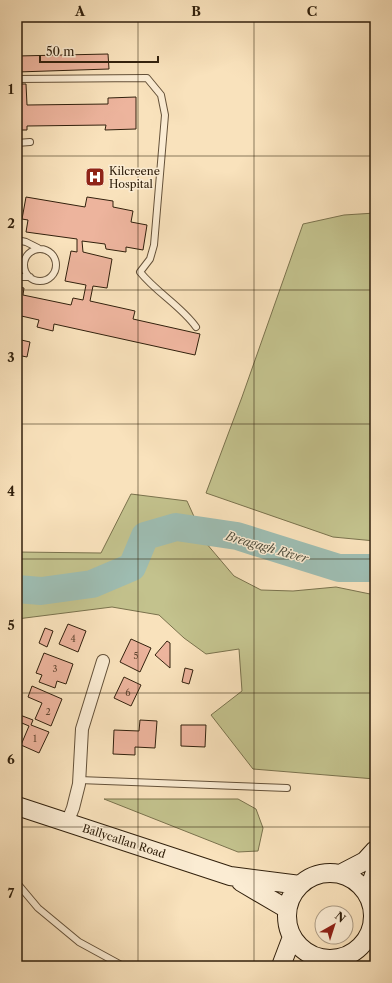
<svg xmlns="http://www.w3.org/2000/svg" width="392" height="983" font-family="'Libre Caslon Text',serif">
  <rect width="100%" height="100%" fill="#f9e2bc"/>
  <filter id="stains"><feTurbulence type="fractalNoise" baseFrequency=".005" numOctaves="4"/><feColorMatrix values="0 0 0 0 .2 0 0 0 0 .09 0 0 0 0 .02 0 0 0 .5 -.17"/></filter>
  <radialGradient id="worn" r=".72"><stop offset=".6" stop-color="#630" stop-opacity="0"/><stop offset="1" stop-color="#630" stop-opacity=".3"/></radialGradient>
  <path fill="#c3c28d" stroke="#7a724d" d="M375,213V541L333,537L206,493L242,397L303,224L344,215Z
    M131,494L187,501L206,543L234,576L261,590L293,591L336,587L375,595V779L253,769L211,715L242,691L239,649L206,654L184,638L159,615L112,607L17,619V552L101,553Z
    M104,799H238L256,809L263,828L258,851L238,852Z"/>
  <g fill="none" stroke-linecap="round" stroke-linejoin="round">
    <path stroke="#9ebdb2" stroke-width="28" d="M17,589L41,591L92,584L132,567L145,536L176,527L237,536L339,568H375"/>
  </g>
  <path fill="#edb49d" stroke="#32210d" d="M108,54L109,69L17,72V56Z
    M17,84H26L27,105L108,104V98L136,97V129L105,130L106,125L27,126V130H17Z
    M26,197L85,207L87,197L113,201V207L133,211L131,222L147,225L143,250L126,247V252L106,249L105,244L82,241L83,252L112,259L107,288L93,286L90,301L135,311L133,319L200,334L195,355L54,324L53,331L37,327L39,320L17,315V287L24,288L23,295L71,305L73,298L83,300L86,285L65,281L71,251L77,252V239L26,232L28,220L22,219Z
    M17,339L30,342L27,357L17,355Z
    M68,624L86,631L78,652L59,644Z
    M45,628L53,631L47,647L39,643Z
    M131,639L151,648L140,672L120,662Z
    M167,641L170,643V668L155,655Z
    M44,653L73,664L66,684L57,681L55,688L39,682L42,675L36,673Z
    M185,668L193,670L189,684L182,682Z
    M124,677L141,685L131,706L114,698Z
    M32,686L62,699L51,726L35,719L42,703L28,697Z
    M20,715L33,720L31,725L49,732L39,753L21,745L29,726L17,721Z
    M140,720L157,721L155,748L135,747V755L113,754L114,730L139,731Z
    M181,725H206L205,747L181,746Z"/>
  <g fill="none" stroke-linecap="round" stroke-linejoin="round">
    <g stroke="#645139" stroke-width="8">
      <path id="service" d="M17,79L147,78L161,95L165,115L154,245L150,259L140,272C157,293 181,306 196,327
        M17,143L30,142
        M17,240L26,242L38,248
        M24 265a16 16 0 1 1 32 0a16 16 0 1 1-32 0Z
        M17,277H30
        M79,780L287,788
        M17,883L38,908L79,942L123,966"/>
    </g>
    <g stroke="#645139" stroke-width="14">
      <path id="minor" d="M67,823L73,808L79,784L82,729L103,661"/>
    </g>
    <g stroke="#32210d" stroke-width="20">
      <path id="secondary" d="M17,806L230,876L300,885
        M287 916a43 43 0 1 1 86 0a43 43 0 1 1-86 0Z
        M340,874L365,861L375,850
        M241,882L287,909
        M371,902L370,886L375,872
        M281,966L292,937"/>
    </g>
    <use href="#service" stroke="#fbecd3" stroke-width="6"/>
    <use href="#minor" stroke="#fbecd3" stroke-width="12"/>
    <use href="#secondary" stroke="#fbecd3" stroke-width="18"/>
  </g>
  <path fill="none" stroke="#32210d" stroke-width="1" stroke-opacity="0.55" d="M138,17V966M254,17V966M17,156H375M17,290H375M17,424H375M17,559H375M17,693H375M17,827H375"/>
  <defs>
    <g id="hospital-square" transform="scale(1)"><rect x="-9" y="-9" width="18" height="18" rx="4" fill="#8f2418" stroke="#fbecd3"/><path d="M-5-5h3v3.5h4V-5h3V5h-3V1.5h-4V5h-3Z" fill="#fff"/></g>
  </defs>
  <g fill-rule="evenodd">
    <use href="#hospital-square" x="95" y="177"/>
  </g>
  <g text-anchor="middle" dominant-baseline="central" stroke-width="3" stroke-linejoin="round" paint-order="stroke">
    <g font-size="9" fill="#614631">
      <text x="73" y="638">4</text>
      <text x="136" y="655">5</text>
      <text x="55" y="668">3</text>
      <text x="128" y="692">6</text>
      <text x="48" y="711">2</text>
      <text x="35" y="738">1</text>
    </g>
    <g font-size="11" fill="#32210d" stroke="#fbecd3" text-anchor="start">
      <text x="109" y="171">Kilcreene<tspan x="109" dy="13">Hospital</tspan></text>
    </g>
    <g font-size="11" fill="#32210d" stroke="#fbecd3">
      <text transform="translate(124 841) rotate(18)">Ballycallan Road</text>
    </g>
    <g font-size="12" font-style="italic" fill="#52503f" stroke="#fbecd3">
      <text transform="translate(267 547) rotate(16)">Breagagh River</text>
    </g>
  </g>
  <rect width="392" height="983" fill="none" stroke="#f9e2bc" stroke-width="44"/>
  <g transform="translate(334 925) rotate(39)"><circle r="19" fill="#fbecd3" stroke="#ab9b84"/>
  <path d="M0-3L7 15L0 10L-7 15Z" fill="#8f2418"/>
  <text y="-6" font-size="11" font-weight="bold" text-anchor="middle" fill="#32210d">N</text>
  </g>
  <path d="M40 56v6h118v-6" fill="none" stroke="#32210d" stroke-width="2"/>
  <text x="46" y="56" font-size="12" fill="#32210d" stroke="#fbecd3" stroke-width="3" paint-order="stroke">50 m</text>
  <rect x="22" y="22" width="348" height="939" fill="none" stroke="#32210d" stroke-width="1.5"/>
  <g font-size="13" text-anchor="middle" font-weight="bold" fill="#32210d">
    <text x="80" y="16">A</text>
    <text x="196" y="16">B</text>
    <text x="312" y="16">C</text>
    <text x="11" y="94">1</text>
    <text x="11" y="228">2</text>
    <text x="11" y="362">3</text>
    <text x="11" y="496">4</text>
    <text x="11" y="630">5</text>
    <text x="11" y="764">6</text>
    <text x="11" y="898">7</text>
  </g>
  <rect width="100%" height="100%" filter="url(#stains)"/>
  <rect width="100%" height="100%" fill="url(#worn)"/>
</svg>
